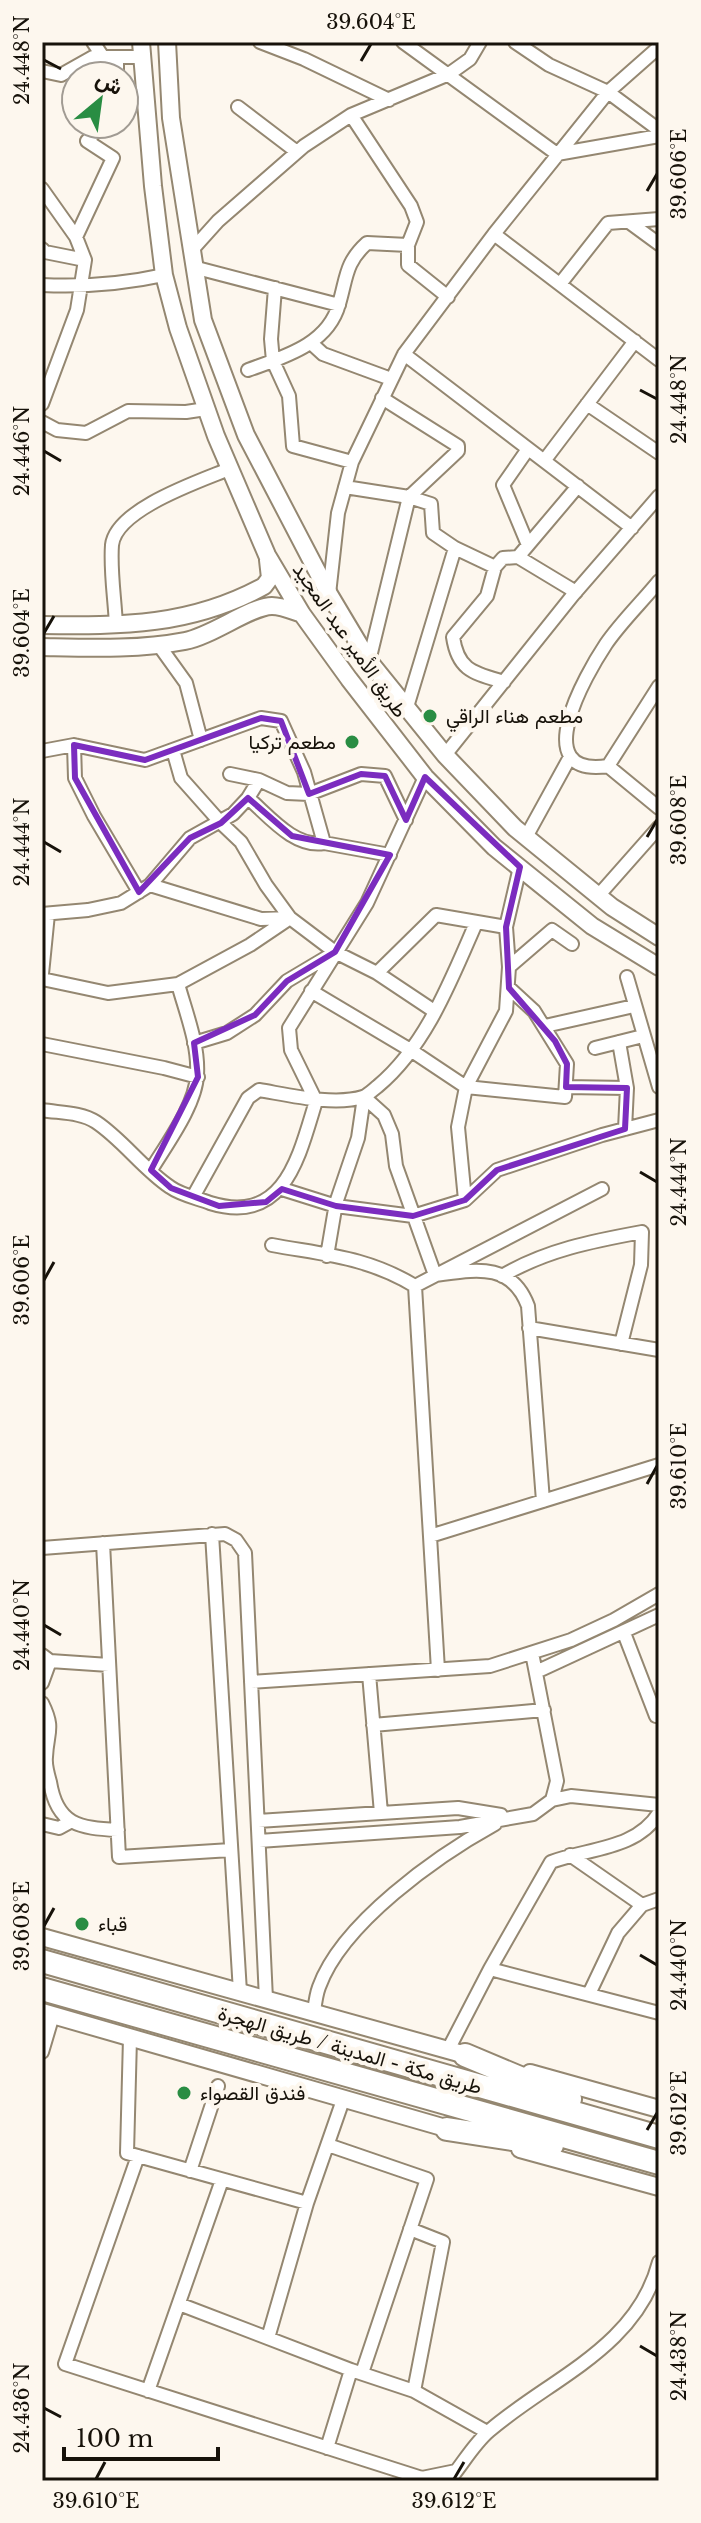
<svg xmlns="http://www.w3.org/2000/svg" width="701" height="2523" font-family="'Libre Baskerville',Vazirmatn,serif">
  <rect width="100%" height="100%" fill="#fdf7ee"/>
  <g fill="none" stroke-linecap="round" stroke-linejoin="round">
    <g stroke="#948771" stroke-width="16">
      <path id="street" d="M93,42L103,57
        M260,42L304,59L389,100
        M403,42L557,154L659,136
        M515,42L549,65L608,92L659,130
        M42,71L61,75L93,57H142
        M117,76V57
        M238,107L297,152
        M351,115L411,206L417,222L408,245V265L448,297
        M42,189L76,237L85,260L77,310L42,404
        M629,222L659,244
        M494,234L659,360
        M76,237L113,158L87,141L103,124
        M42,249L45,252L85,260
        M191,251L218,221L304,146L351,115L449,74L470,59L480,42
        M193,267L339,305
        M560,284L608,223L659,219
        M42,285C83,287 123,284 164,275
        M275,288L271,339L273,361L289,396L293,446L352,462
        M311,343L323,354L391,379
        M404,354L632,528
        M248,370C283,357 328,345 339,304C347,277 345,263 367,243L408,245
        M382,398L458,446V451L409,497L431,504L433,533L455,548L495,567L503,558L518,557
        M587,404L659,453
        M42,422L57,430L86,433L128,411L186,412L206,409
        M544,461L635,341
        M345,487L409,497L369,661
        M528,545L503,485L528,449
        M495,567L487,596L453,637C458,671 474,673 504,682
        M659,581C642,602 621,622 606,644C586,674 526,778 608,766L659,686
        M576,592L518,557L578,486
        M329,594L338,513L352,462L404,354L494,234L608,92L659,47
        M116,626C115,600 110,571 112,545C116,509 200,481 229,469
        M158,644L186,683L201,740
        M407,707L455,548
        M74,745L75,778L94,816L139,892
        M173,750L181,778L221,823L241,842L266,885L290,918L335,952L377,973L434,1011
        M42,751L74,745L145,760L261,718L281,721L304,772L324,843L390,855
        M445,755L573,595L659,496
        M608,766L659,808
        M230,774L259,780L287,793L309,794L361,774L385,776L406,820
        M248,798C269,816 294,848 324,843
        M526,837L570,757
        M150,885L261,919L290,918
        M598,896L659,827
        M42,914L88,910L121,903L150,885L190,838L233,814L248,798L259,780
        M506,927L520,867
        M509,967L552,930L572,944
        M377,973L436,915L506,927L509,967L506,1011L466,1087L458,1127L465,1200
        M42,974L48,914
        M627,977L659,1087
        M42,979L108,993L178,984L250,945L290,918
        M311,991L412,1051L466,1087L565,1097L567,1064L534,1011L509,988
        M545,1026L634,1006
        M619,1042L627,1088L625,1129
        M194,1043L227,1033L255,1015L287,981L334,953
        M42,1044L164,1068L198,1077
        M595,1048L643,1036
        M566,1087L627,1088
        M364,1097L384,1115L392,1134L396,1166L435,1275C474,1270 511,1261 528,1306L543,1501
        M42,1110C59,1113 81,1112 96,1122C123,1140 143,1169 170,1187C181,1195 197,1198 210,1203C285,1226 299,1156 316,1101L291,1050L289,1028L367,903L425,777
        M151,1170C166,1145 196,1105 197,1075C199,1045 186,1013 178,984
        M282,1189L336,1206L413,1216L465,1200L497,1170L602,1135L659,1120
        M193,1197L248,1098L259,1090C289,1095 334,1106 363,1097C368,1095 374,1089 378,1086C426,1046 451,980 476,923
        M272,1245C326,1255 367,1257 415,1286L602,1189
        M327,1256L336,1203L358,1138L364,1097
        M502,1276C546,1250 593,1241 642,1232L641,1265L621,1344
        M415,1286L438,1670
        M529,1328L659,1350
        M212,1534L240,1992
        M430,1536L659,1465
        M103,1543L119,1857L231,1850
        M42,1548L225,1534L236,1540L245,1553L266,1999
        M624,1633L656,1716L659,1714
        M42,1655L50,1661L109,1665
        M536,1672L659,1615
        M369,1674L381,1813
        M251,1682L490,1666L571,1640L614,1620L659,1594
        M42,1683L50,1661
        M42,1703C55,1729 47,1732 46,1757C45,1765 48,1775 50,1782C57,1825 79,1828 118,1830
        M373,1725L544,1710
        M552,1800L571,1796L659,1805
        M258,1821L458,1808L501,1815
        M42,1824L59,1828L70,1822
        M259,1841L460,1827L533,1814L552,1800L557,1781L532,1653
        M570,1855L642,1905
        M490,1969L659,2013
        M589,1994L618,1933L642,1905L659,1899
        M314,2012C315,2004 316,1995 319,1987C342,1923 437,1856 495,1824
        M130,2038L127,2153L307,2203
        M448,2050L490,1969L551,1862C588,1848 636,1850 659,1813
        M42,2052L53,2015
        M328,2145L427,2179L362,2373
        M138,2156L65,2364L422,2478L456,2471
        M190,2171L218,2086
        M410,2229L443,2242L414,2391
        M179,2304L351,2370L414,2391L487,2432
        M268,2338L307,2203L343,2100
        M148,2391L222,2180
        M327,2448L351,2370
        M454,2474C465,2460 475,2443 489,2431C549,2379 637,2348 659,2262"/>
    </g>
    <g stroke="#948771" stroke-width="20">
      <path id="secondary" d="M141,42L153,186L164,275L178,328L216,436L267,555L302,614L349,679L425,777L494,847L592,926L659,967
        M167,42L171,118L203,320L246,435L329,594L369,661L445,755L515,828L612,907L659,937
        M42,625C122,626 191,626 264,586L270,578L268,560
        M42,647C90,648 138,650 185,641C212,636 251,606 272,606C282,606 293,611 302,614
        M42,1937L473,2057
        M42,2012L456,2131
        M530,2073L659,2109
        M520,2149L659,2187"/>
    </g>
    <g stroke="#948771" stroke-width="26">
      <path id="highway" d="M42,1961L659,2137
        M42,1989L659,2163
        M465,2055L570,2099
        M447,2129L552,2145"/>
    </g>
    <use href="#street" stroke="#fff" stroke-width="12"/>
    <use href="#secondary" stroke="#fff" stroke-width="16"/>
    <use href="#highway" stroke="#fff" stroke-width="22"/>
  </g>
  <path fill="none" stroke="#7b2cbf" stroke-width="6" stroke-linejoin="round" d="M261,718L281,721L309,794L361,774L385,776L406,820L425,777L520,867L506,927L509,988L555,1041L567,1064L566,1087L627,1088L625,1129L497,1170L465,1200L413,1216L336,1206L282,1189L266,1202L219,1206L171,1188L151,1170L198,1077L194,1043L255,1015L287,981L335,952L390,855L292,836L248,798L221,823L190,838L139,892L75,778L74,745L145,760Z"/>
  <path fill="none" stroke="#17120a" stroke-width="3" d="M44,60L61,69M361,61L371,44M647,191L657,174M640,390L657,399M44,451L61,461M44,633L54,616M647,837L657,820M44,842L61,852M640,1172L657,1182M44,1280L54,1262M647,1484L657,1466M44,1625L61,1635M44,1926L54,1908M640,1955L657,1965M647,2130L657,2113M640,2346L657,2356M44,2408L61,2417M96,2479L105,2462M454,2479L464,2462"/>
  <g fill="#298d43" stroke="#fdf7ee" stroke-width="3">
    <circle cx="430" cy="716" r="8"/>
    <circle cx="352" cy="742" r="8"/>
    <circle cx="82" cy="1924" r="8"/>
    <circle cx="184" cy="2093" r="8"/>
  </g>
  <g text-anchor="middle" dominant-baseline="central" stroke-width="8" stroke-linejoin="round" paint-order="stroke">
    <g font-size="20" fill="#17120a" stroke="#fdf7ee">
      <text transform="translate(350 640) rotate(55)">طريق الأمير عبد المجيد</text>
      <text transform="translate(350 2050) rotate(16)">طريق مكة - المدينة / طريق الهجرة</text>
    </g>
    <g font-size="20" fill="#17120a" stroke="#fdf7ee" text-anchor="start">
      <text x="446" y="716">مطعم هناء الراقي</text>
      <text x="336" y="742" text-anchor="end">مطعم تركيا</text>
      <text x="98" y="1924">قباء</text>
      <text x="200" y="2093">فندق القصواء</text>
    </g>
  </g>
  <rect width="701" height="2523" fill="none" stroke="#fdf7ee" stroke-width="88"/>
  <g transform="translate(100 100) rotate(29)"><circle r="38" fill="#fdf7ee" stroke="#a19b93" stroke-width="2"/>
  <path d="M0-6L14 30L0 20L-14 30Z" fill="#298d43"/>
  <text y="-12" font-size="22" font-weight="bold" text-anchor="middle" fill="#17120a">ش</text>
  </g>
  <path d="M64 2447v12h154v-12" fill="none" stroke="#17120a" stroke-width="4"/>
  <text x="76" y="2447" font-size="24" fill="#17120a" stroke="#fdf7ee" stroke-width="6" paint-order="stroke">100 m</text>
  <rect x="44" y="44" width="613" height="2435" fill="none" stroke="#17120a" stroke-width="3"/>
  <g font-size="20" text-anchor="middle" fill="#17120a">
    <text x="371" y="29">39.604°E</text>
    <text transform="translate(22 60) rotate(-90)" y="7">24.448°N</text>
    <text transform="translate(679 174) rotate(-90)" y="7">39.606°E</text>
    <text transform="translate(679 399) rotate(-90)" y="7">24.448°N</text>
    <text transform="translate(22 451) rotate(-90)" y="7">24.446°N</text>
    <text transform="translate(22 633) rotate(-90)" y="7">39.604°E</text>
    <text transform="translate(679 820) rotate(-90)" y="7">39.608°E</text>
    <text transform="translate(22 842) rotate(-90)" y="7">24.444°N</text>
    <text transform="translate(679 1182) rotate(-90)" y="7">24.444°N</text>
    <text transform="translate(22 1280) rotate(-90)" y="7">39.606°E</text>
    <text transform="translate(679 1466) rotate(-90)" y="7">39.610°E</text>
    <text transform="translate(22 1625) rotate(-90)" y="7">24.440°N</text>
    <text transform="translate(22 1926) rotate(-90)" y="7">39.608°E</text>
    <text transform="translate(679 1965) rotate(-90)" y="7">24.440°N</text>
    <text transform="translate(679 2113) rotate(-90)" y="7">39.612°E</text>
    <text transform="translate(679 2356) rotate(-90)" y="7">24.438°N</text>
    <text transform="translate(22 2408) rotate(-90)" y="7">24.436°N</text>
    <text x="96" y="2508">39.610°E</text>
    <text x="454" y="2508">39.612°E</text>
  </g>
</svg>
